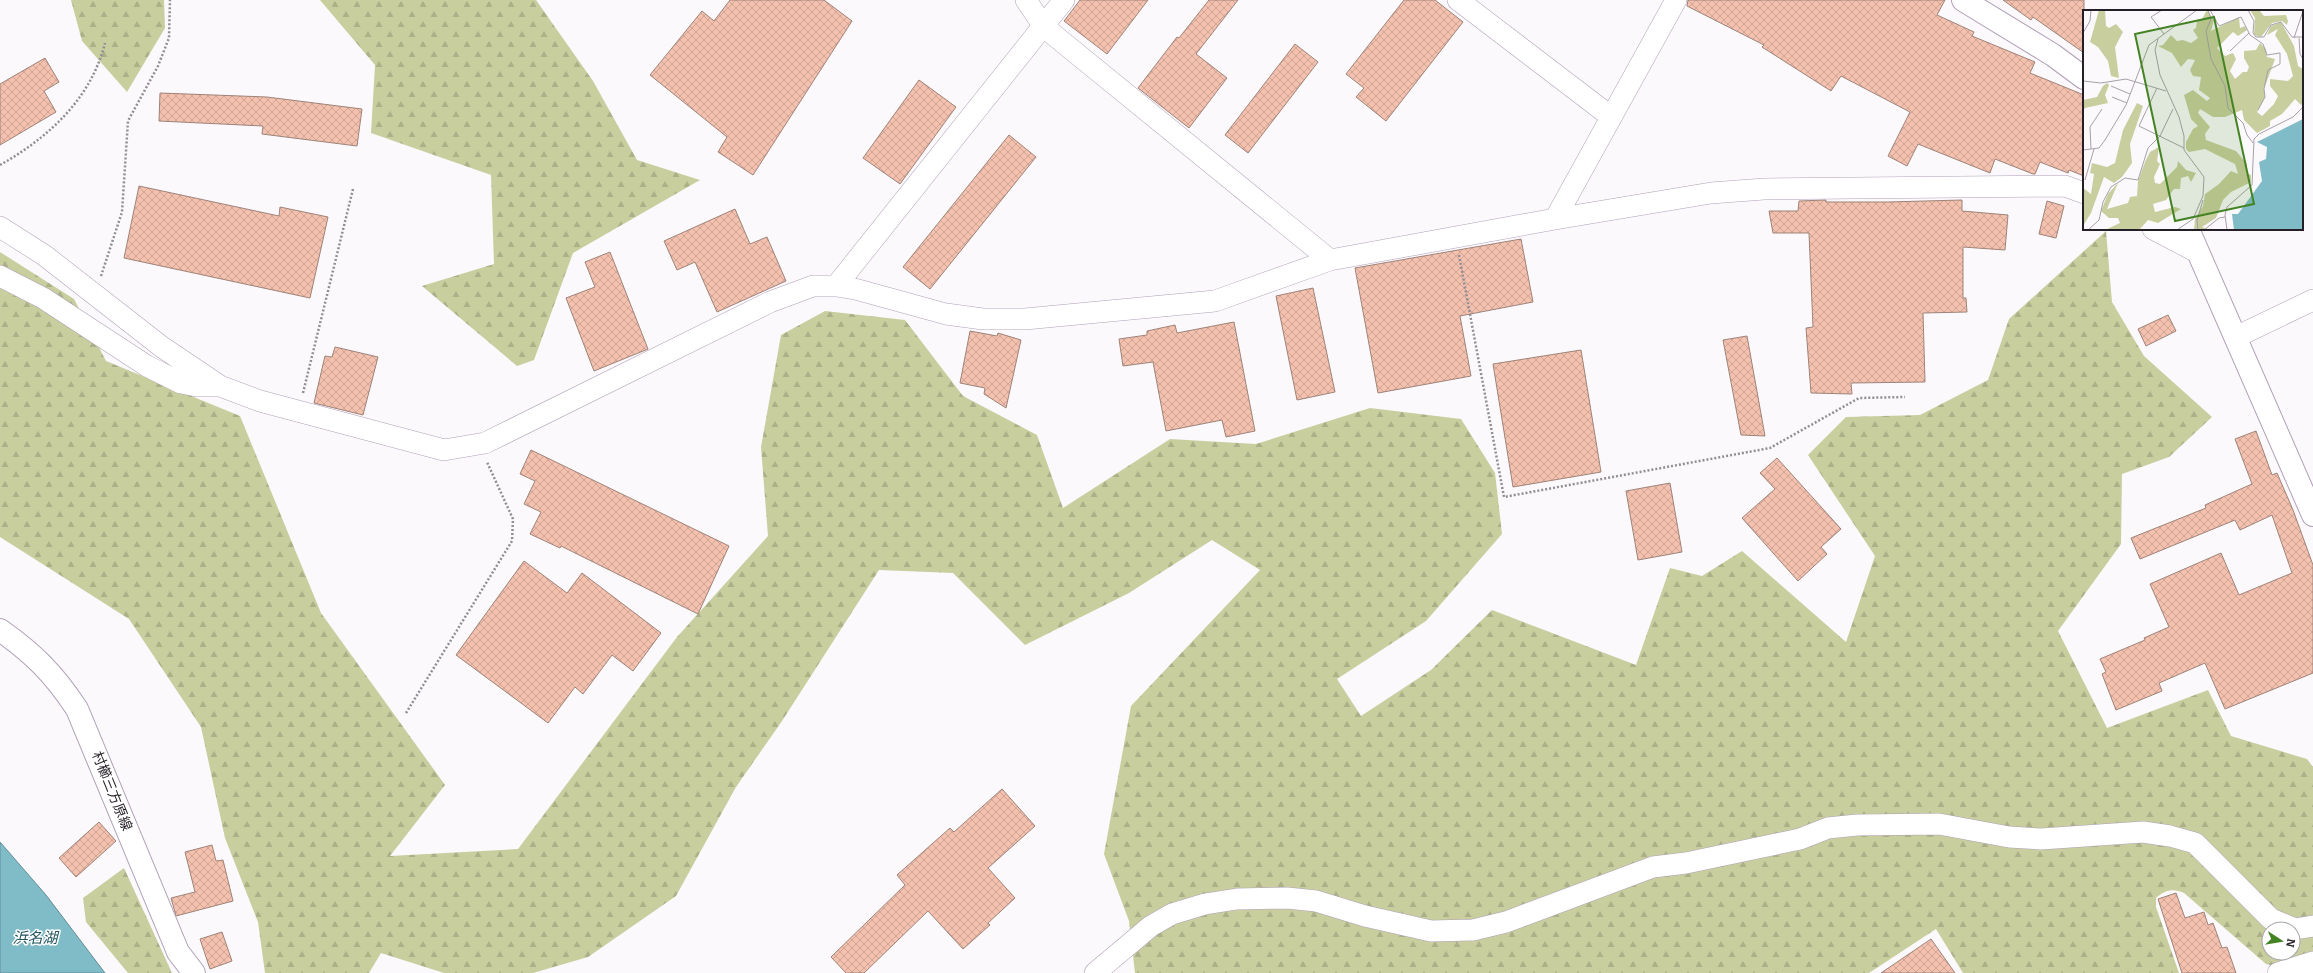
<svg xmlns="http://www.w3.org/2000/svg" width="2313" height="973" font-family="Bitter,'Noto Sans JP',serif">
  <defs>
    <pattern id="forest-firs" width="22" height="20" patternUnits="userSpaceOnUse"><rect width="22" height="20" fill="#c9ce9e"/><path d="M5 1l3.5 6h-7zM16 11l3.5 6h-7z" fill="#acb088"/></pattern>
    <pattern id="building-cross-hatch" width="8" height="8" patternUnits="userSpaceOnUse"><rect width="8" height="8" fill="#f4c1ae"/><path d="M0 0l8 8M0 8l8-8" fill="none" stroke="#d1a596"/></pattern>
  </defs>
  <rect width="100%" height="100%" fill="#fcf9fd"/>
  <path fill="url(#forest-firs)" fill-rule="evenodd" d="M71,0H164L165,28L127,92L82,41Z
    M320,0H536L593,81L637,160L700,180L573,253L534,360L517,366L422,286L494,264L491,175L371,133L375,65Z
    M2106,231L2112,302L2144,356L2212,417L2169,457L2122,474L2121,544L2058,631L2107,728L2208,690L2231,736L2307,759L2313,767V955L2274,966L2266,964L2184,893C2173,888 2165,890 2156,898V907L2179,973H1963L1936,929L1869,973H1135L1129,921L1104,854L1131,706L1260,570L1212,540L1129,593L1025,645L953,573L879,570L782,721L736,787L676,896L588,957L533,973H444L381,953L369,973H265L258,922L225,838L201,727L129,619L0,537V252L74,299L106,361L240,416L321,613L445,785L390,856L518,849L677,637L768,536L761,447L781,335L825,311L905,320L963,396L1037,435L1063,508L1170,439L1256,444L1370,408L1461,419L1495,473L1502,534L1426,621L1337,679L1361,716L1431,670L1492,610L1636,665L1670,568L1702,576L1742,551L1846,642L1875,556L1808,455L1846,417L1920,415L1988,380L2009,319ZM2269,929H2293V953H2269Z
    M124,868L172,973H128L86,922L83,898Z"/>
  <path fill="#7fbcc7" stroke="#648d97" d="M0,842L46,895L105,973H0Z"/>
  <path fill="url(#building-cross-hatch)" stroke="#9d8379" d="M730,0H824L852,21L753,175L718,152L727,137L650,75L702,11L714,21Z
    M1080,0H1148L1107,54L1064,21Z
    M1209,0H1238L1196,54L1227,78L1189,128L1138,88L1177,37L1179,38Z
    M1404,0H1435L1463,22L1386,121L1356,97L1364,88L1346,74Z
    M1688,0H1945L1937,15L1974,32L1972,36L2035,62L2030,73L2084,95V176L2069,170L2068,173L2040,162L2035,174H2033L1995,159L1990,173L1918,144L1907,166L1888,156L1910,112L1841,76L1831,91L1762,47L1764,45L1687,6Z
    M2003,0H2084V53L2033,17L2031,20Z
    M1295,44L1318,62L1248,153L1225,135Z
    M45,58L59,82L44,91L56,112L0,145V84Z
    M919,80L956,107L900,184L863,158Z
    M160,93L267,97L362,109L357,146L262,134L263,126L159,121Z
    M1009,135L1036,157L930,289L903,267Z
    M139,186L279,216L280,207L328,217L310,298L124,258Z
    M1826,200V202H1888L1962,200V211L2008,215L2005,250L1963,247V298H1966L1967,312L1923,313L1925,382L1851,383L1852,394L1811,393L1806,328L1813,327L1809,233H1773L1769,211H1798L1799,201Z
    M2047,201L2064,206L2056,238L2039,234Z
    M735,209L750,244L767,237L786,281L717,312L695,262L677,270L664,241Z
    M1521,239L1533,302L1460,316L1471,376L1378,393L1355,268Z
    M610,252L648,349L594,371L566,298L595,287L585,262Z
    M1313,288L1335,392L1297,400L1276,296Z
    M2168,315L2176,331L2146,346L2138,329Z
    M1234,322L1255,431L1226,437L1222,420L1166,431L1153,362L1123,366L1119,339L1147,335V331L1175,325L1177,333Z
    M970,331L997,336L998,333L1021,340L1006,408L984,394L985,388L960,383Z
    M1747,336L1765,436L1741,435L1723,340Z
    M335,347L378,357L363,415L314,403L325,356L332,357Z
    M1581,350L1601,472L1513,487L1493,364Z
    M2256,431L2272,475L2277,473L2293,510L2313,565V673L2225,709L2205,663L2159,683L2162,691L2116,710L2102,674L2106,672L2100,659L2145,640L2144,638L2169,627L2150,584L2221,553L2239,595L2292,573L2272,515L2240,530L2235,520L2140,559L2131,538L2206,508L2205,505L2252,484L2235,439Z
    M531,450L729,546L698,614L561,546L560,548L530,534L541,512L524,504L535,481L520,474Z
    M1777,458L1841,529L1821,547L1827,554L1798,581L1742,518L1775,489L1760,473Z
    M1670,483L1682,552L1638,560L1626,491Z
    M524,561L567,593L582,573L661,633L633,671L612,655L583,694L575,687L548,723L456,655Z
    M1002,789L1035,826L988,868L1015,898L988,923L990,925L963,949L928,911L864,973H846L831,957L905,885L897,875L950,828L954,832Z
    M99,822L116,841L76,877L59,858Z
    M212,845L216,861L223,860L233,901L176,916L171,898L195,892L185,852Z
    M2176,893L2185,918L2204,912L2208,925L2213,923L2222,948L2227,947L2236,973H2182L2158,899Z
    M222,932L232,961L210,969L200,939Z
    M1931,939L1955,973H1881Z"/>
  <g fill="none" stroke-linecap="round" stroke-linejoin="round">
    <g stroke="#b0a0b6" stroke-width="22">
      <path id="street" d="M1026,0L1044,27L1330,260
        M1458,0L1610,116
        M1555,219L1676,0
        M0,227L44,255L162,347L220,386L260,401L444,450L485,443L770,302L813,286H836L855,289L946,314L983,319H1025L1215,301L1330,260L1555,219L1711,193L1764,189L2065,186L2084,193
        M2153,229L2197,252
        M0,276L43,298L147,366L181,383L197,386H220
        M836,286L1064,0
        M2236,337L2313,300
        M1095,973L1151,926L1172,914L1205,904L1237,899L1287,898L1316,901L1365,916L1431,931L1473,930L1506,922L1653,867L1686,863L1800,839L1828,828L1857,825L1939,824L2009,837L2041,839L2143,832L2170,836L2195,843L2271,919L2295,929L2313,926
        M2278,973L2313,962"/>
    </g>
    <g stroke="#b0a0b6" stroke-width="24">
      <path id="secondary" d="M1963,0L2053,55L2084,78
        M2188,229L2313,515
        M0,630C34,654 54,674 77,709L178,952L194,973"/>
    </g>
    <path stroke="#928d93" stroke-width="2.5" stroke-dasharray="2 2" stroke-linecap="butt" d="M0,165C48,138 91,99 105,43
      M1459,255L1504,497L1770,448L1859,398L1905,397
      M101,276L122,212L128,121L158,66L169,38L170,0
      M303,393L353,189
      M406,713L512,541L513,519L487,462"/>
    <use href="#street" stroke="#fff" stroke-width="21"/>
    <use href="#secondary" stroke="#fff" stroke-width="22"/>
  </g>
  <g text-anchor="middle" dominant-baseline="central" stroke-width="3" stroke-linejoin="round" paint-order="stroke">
    <g font-size="14" fill="#241e26" stroke="#fff">
      <text transform="translate(112 791) rotate(68)">村櫛三方原線</text>
    </g>
    <g font-size="15" font-style="italic" fill="#21555e" stroke="#fff">
      <text x="35" y="938">浜名湖</text>
    </g>
  </g>
  <g transform="translate(2083 10)">
    <rect width="220" height="220" fill="#fcf9fd"/>
    <path d="M16,0H22L23,16L26,18L33,14L40,22L32,37L36,68L28,66L25,51L15,37L7,32ZM124,0L131,10L128,21L156,7L157,18L162,16L164,20L155,26L150,22L134,38L142,46L150,43L153,49L147,61L152,69L160,62H164L166,57L161,48V41L173,40L177,33L183,39L184,47L192,49L181,79L182,87L174,102L179,106L191,94L195,86L187,76V69L205,71L210,66L204,44L192,25L195,19L184,25L188,16L198,12L211,36L215,56L220,59V93L218,95L212,89L199,104L187,111V116L174,123L161,110L159,100L142,107H130L117,99L115,103L127,117L122,124L123,130L153,141L164,154L163,163L168,165V172L148,182L140,190L133,208L119,217L128,220H111L112,209L120,196L122,184L136,174L148,161L155,164L152,154L122,139L106,142L103,139V132L110,119L115,116L108,109L101,85L110,80L124,91L127,88L116,80L118,67L110,66L107,60L112,50L105,49L98,57L89,43L75,36L80,35L88,25L94,31L100,30L108,33L115,28L110,20L113,18L114,11L119,9ZM167,0H176L181,6L203,5L205,11L204,15L199,11L189,13L178,27L171,25L172,8ZM24,73L26,75L22,85L25,93L2,98L0,102V90L14,87L20,76ZM54,93L60,96L47,134L49,153L39,167L31,173L21,167L8,203L0,216V178L8,184L11,164L7,163L9,153L24,157L32,153L40,120ZM76,137L74,151L77,154L71,167L72,173L77,174L94,157L95,151L103,160L113,163L108,172L105,166L98,168L97,179H91L83,190L70,194L72,202L92,197L98,199L75,213L65,210L57,219L22,220L37,213L35,208H26L18,201L25,184L35,173L24,199L45,193L47,187L54,186L55,171L62,152L67,142Z" fill="#c9ce9e"/>
    <path d="M220,109V220H151L149,204H155L179,171L176,152L183,149L184,137L174,132Z" fill="#7fbcc7"/>
    <path fill="none" stroke="#a6a1a7" stroke-width="1" d="M79,0L68,7L81,24M125,0L128,9L123,21L128,49L142,76L145,98L160,113L164,125L170,133M127,0L136,16L158,7L167,25L180,34L184,45L197,43V54L185,60L181,79L182,87L175,100M165,0L171,11L170,23L173,27H181L188,15L198,12L209,27H220M0,23L7,11L8,0M211,28L220,1M216,28L217,44L220,49M75,29L72,40L77,65L96,107L101,126V140L121,167L120,186L110,209L94,220M147,41L166,23M0,71L18,73L43,69L83,81M28,76L47,84M74,78L56,116L101,138M29,87L44,93M8,139L7,117L19,99M0,140L16,138L22,130L43,95L66,35L114,0M2,170L11,139M5,220L16,210L20,192L28,177L42,168L55,170L65,138L77,126L90,99M115,220L114,210L120,190M121,220L136,208L142,207M144,220L142,205L144,197L169,175L171,129L176,124L210,107L220,97"/>
    <path fill="#448323" fill-opacity="0.15" stroke="#448323" stroke-width="2" d="M131,7L171,194L92,211L52,24Z"/>
    <rect width="220" height="220" fill="none" stroke="#241e26" stroke-width="2"/>
  </g>
  <g transform="translate(2281 941) rotate(102)"><circle r="19" fill="#ffffff" stroke="#a7a5a8"/>
  <path d="M0-3L7 15L0 10L-7 15Z" fill="#448323"/>
  <text y="-6" font-size="11" font-weight="bold" text-anchor="middle" fill="#241e26">N</text>
  </g>
</svg>
